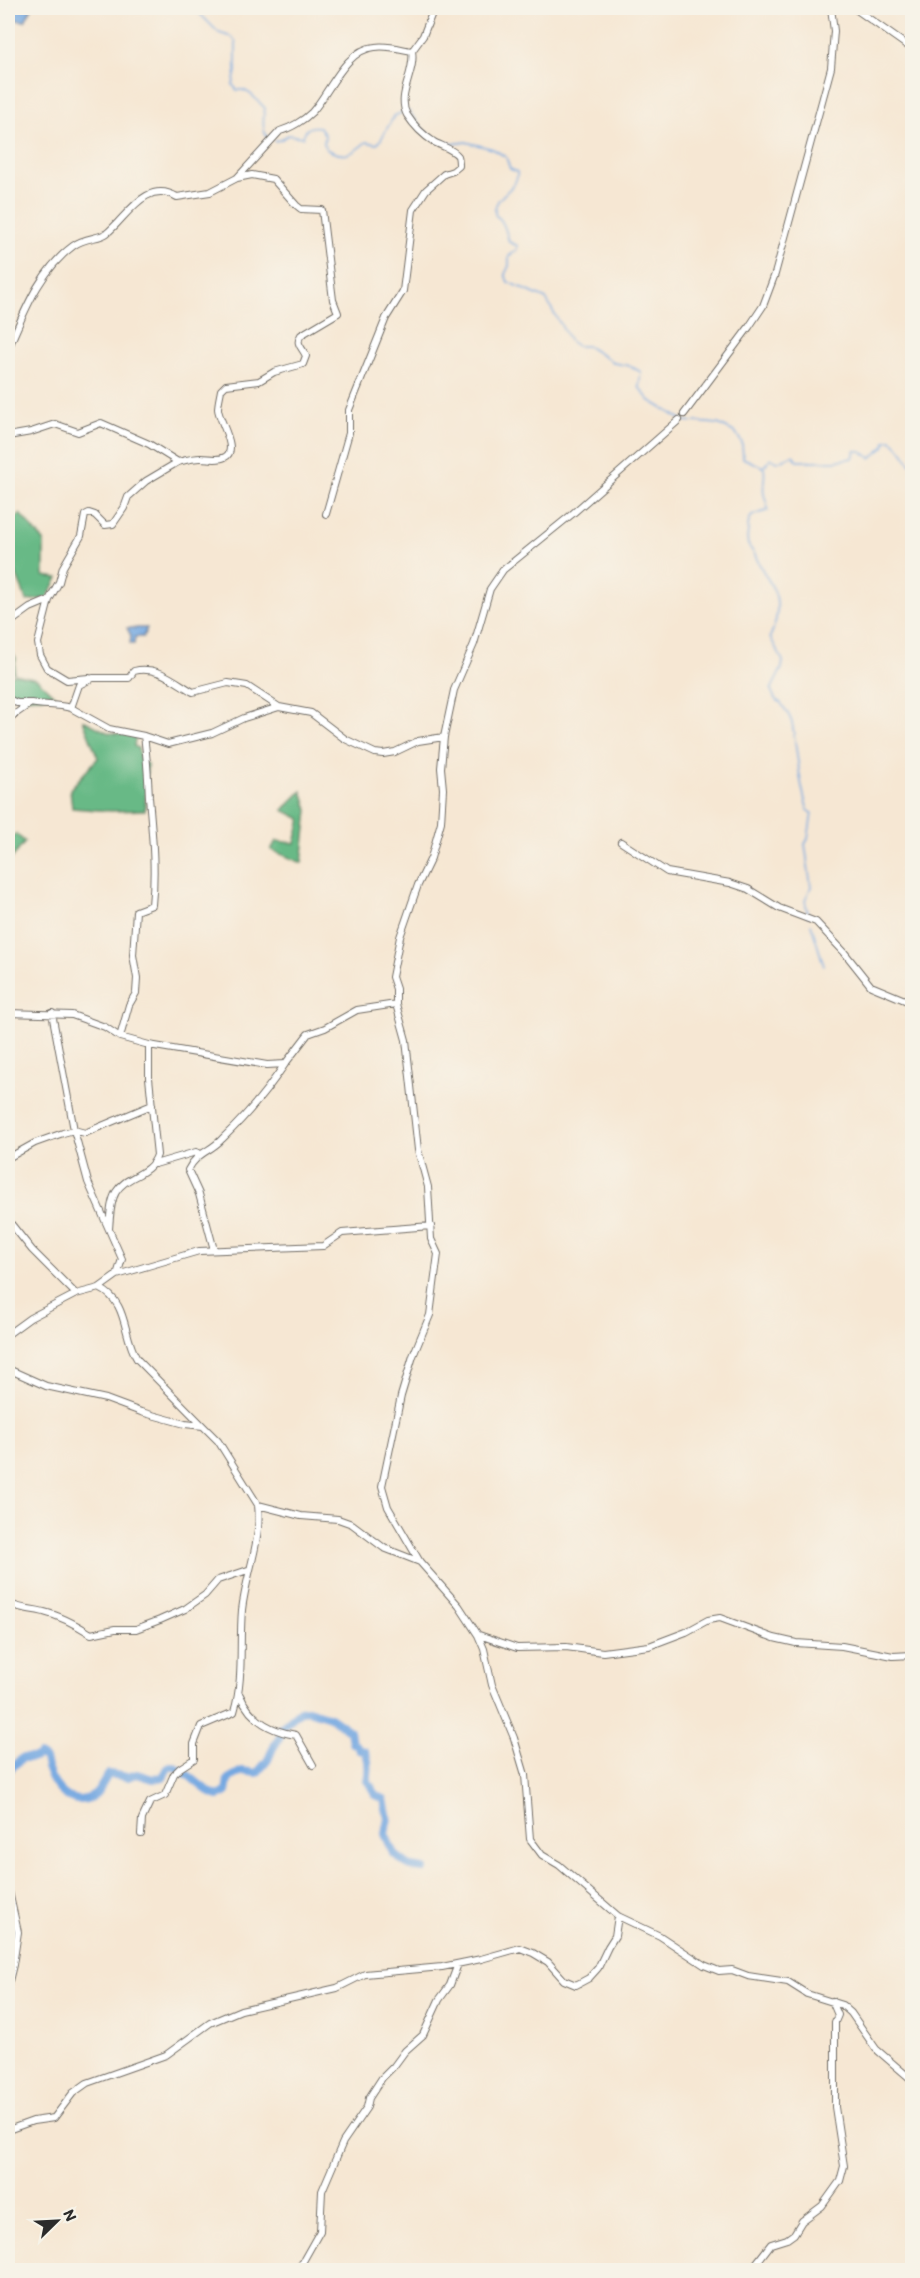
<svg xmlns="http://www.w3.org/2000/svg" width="920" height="2278" font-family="Itim,sans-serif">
  <rect width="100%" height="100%" fill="#f7f3e8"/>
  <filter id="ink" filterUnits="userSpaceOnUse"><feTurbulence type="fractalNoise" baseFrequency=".0167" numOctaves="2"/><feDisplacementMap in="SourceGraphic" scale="12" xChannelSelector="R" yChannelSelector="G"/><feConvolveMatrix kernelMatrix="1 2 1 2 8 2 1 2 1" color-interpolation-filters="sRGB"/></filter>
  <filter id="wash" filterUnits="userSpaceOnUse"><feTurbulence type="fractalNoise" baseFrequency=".008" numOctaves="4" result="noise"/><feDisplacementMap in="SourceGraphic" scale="24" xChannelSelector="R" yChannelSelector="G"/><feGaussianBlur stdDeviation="1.35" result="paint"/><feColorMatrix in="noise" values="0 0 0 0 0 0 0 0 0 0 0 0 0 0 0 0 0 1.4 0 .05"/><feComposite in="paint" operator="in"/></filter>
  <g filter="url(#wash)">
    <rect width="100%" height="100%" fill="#f6e7d3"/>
    <path fill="#68b986" stroke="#4a7258" stroke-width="1.5" d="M20,514L44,541V576L58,578L47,598L27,601L14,569L8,567V525Z
      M8,647L16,658L14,672L8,673Z
      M15,674L37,679L55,696L21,698L8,690V677Z
      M83,720L109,733L136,735L134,746L138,748L140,760L147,764L145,810L111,811L72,808L70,789L98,758Z
      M302,791L308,810L302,863L271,850L276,841L295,843L301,819L283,810Z
      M16,834L25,842L8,863V837Z"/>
    <path fill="#75a8e1" stroke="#506a86" stroke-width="1.5" d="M8,8H32L25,21L8,19Z
      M127,628H147L143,637H135L134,644H130L131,636Z"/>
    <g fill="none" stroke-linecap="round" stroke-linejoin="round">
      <path stroke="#75a8e1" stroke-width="1.5" d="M194,8L219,33L232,37L236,42V71L233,85L237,90C249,88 256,100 265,108C263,118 261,132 269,139
        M409,111L425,132L438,140L452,144L466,142L493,149L506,157L510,169L517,172C520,189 493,195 495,212C495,218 497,215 500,219C505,224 507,235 509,242L518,246L516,251L509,256V266L505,274L508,282L546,299L570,341L577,346H587L614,363L630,366L641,372L639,387L649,400L684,421L718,424L736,433L742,443L743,458L763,467L767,464L770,458L777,462L793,455L798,461H834L853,458L855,451H861L871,458L884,447L886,441L891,440C901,446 905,457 912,465
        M274,141L280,140L288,135L303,137C305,128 311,125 320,127L325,135L324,143L326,149C345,159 351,155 366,142L377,144L380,141L394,116L403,112
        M764,468C766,477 762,486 764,494C765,500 768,503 768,510C763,513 755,513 751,517C748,521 748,526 748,530C745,552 752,545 757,559C762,572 772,583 776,596C779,610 776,624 770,637L783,661L782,668L771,690L775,699L781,703C785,710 790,715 792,723C798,752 798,782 808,810L812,813L808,839L805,844L811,887L805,900L808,916
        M811,924L824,966"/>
      <path stroke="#75a8e1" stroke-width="8" d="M8,1771L22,1758H34L40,1755L45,1759C48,1780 67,1811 93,1796C99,1793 104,1780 109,1774L128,1777L137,1774L153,1779L163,1777C165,1774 166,1771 168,1768C179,1760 204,1794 219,1796L226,1792L228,1779L242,1771L257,1773L268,1760L273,1748L280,1737L282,1727L300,1711L308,1710L330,1717L350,1731L352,1743L357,1746L359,1750L365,1751C370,1761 369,1771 367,1781L372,1786L375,1795L384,1799L388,1819L385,1834L394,1854L411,1867L424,1869"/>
    </g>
  </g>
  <g filter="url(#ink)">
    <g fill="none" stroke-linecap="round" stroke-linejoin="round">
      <g stroke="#726d66" stroke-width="8">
        <path id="minor" d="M854,8L912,49
          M8,349C24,313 39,271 73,246C85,237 99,239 107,233C127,217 146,178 177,197L210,192L237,178L280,131C291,128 304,120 312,112C329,94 345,49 375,47C387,45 400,49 412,51L423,36L434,8
          M684,414L749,327L763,306L775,274L831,68L834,31L831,8
          M8,436L31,432L55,424L78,432L101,423L149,444L178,462C186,460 193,458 201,458C209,458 218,461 225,457C239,450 219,421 218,409C218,403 220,396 221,390L226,385L259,381L274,372L303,364L306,356C302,347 295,344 301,335L338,313L333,300L322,210L301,209L296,205L273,179L252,175L237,178
          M326,514L349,433V410L386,318L403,291L413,210L426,190L444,174L453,171L459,166C459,163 459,159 458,156C453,149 441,146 434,142C423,135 414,126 407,115C396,95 416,72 412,51
          M8,624L30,608L49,600
          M89,678L67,680L47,668L40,655L38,643L49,600L59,582L63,567L81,536L85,515L89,513L95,515L105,525L113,524L124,508L128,497L146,481L178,462
          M8,699L17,703H30
          M71,708L109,729L144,736L168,744L212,733L244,718L279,707
          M8,719L31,703C44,706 57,704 71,708L79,685L93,678H129L134,671C157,665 174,681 193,692L228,683L247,686L279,707L311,713L345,739L375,753L383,754L395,752L418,741L444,737
          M621,842L667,872L730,883L748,889L779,908L816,922L844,952L871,986L912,1003
          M8,1013L72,1015L105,1027L120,1037L149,1045L267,1065L285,1064L308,1034L325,1028L357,1010L396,1004
          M52,1013L74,1130L88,1182L122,1259L117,1275L99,1288
          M120,1037L129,1005L136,993L137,978L133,955L136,911L152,905C156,868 152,833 149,797C148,776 147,756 144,736
          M8,1158L35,1143L63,1133L74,1130L85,1133L152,1105
          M155,1164L196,1152L201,1154
          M8,1220L32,1250L76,1294L99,1288C129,1302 122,1335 137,1359L203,1426
          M109,1229C110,1218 110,1202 116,1192C126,1175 150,1176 157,1155L149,1078V1045
          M214,1250L199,1194L188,1170C197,1152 210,1152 222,1139C246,1116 267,1091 285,1064
          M117,1275L199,1251L323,1246L342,1233L431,1226
          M8,1334L30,1318L76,1294
          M8,1369L46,1386L106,1399L141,1412L185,1424L203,1426L218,1441L258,1505L301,1516L338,1519L352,1524L384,1548L420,1562L459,1606L478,1635L484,1649L492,1685L514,1738L525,1775L530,1839L542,1855L559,1865L618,1916L660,1936L704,1965L719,1971L732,1970L748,1976L788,1982L807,1994L842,2005L851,2013L876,2049L912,2080
          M420,1562L388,1507L382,1486L401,1396L413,1356L430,1315L438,1254L431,1239L428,1187L418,1150L406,1040L396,1004V989L392,977L400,937L418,885L431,858L441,822L443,789L441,768L444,737L454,690L474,644L490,589L503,570L571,515L679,420
          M8,1603C22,1610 30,1608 44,1612C61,1616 77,1625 91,1634L115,1629H136L160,1620L185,1609L205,1595L218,1580L248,1570
          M8,1616L10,1641L8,1664
          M479,1635L517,1648L566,1647L603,1652L649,1646L686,1632L708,1620L720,1618L774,1638L796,1643L842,1646L893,1656L912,1655
          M240,1695C250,1720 270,1731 296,1735L313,1765
          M141,1834L142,1819L150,1802L165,1795L174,1774L180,1768L194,1759V1744L201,1726L234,1712C244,1678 239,1645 242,1610C246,1574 262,1541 258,1505
          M8,1887L18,1932L13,1965L8,1985
          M8,2130L33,2121L54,2118L73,2093L87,2083L166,2055L210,2023L241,2010L337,1988L365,1974L442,1967L481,1959L520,1948L533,1953L548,1962L564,1980L576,1985L589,1978L598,1968L608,1947L615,1936L618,1916
          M298,2270L320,2231L322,2191L343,2142L367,2107L369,2098L382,2078L394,2066L405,2051L423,2035L439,2000L450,1985L458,1964
          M751,2270L771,2244L787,2239L794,2234L802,2221L822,2206L840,2181L844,2166L835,2107V2022L838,2015L832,2001"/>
      </g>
      <use href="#minor" stroke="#fff" stroke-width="6"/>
    </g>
  </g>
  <rect width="920" height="2278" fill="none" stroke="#f7f3e8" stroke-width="30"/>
  <g transform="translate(57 2221) rotate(66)" stroke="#f7f3e8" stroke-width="4.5" paint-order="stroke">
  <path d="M0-4.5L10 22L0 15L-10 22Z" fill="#2b2b2b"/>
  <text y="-9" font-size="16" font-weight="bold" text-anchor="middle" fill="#2b2b2b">N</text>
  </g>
</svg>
